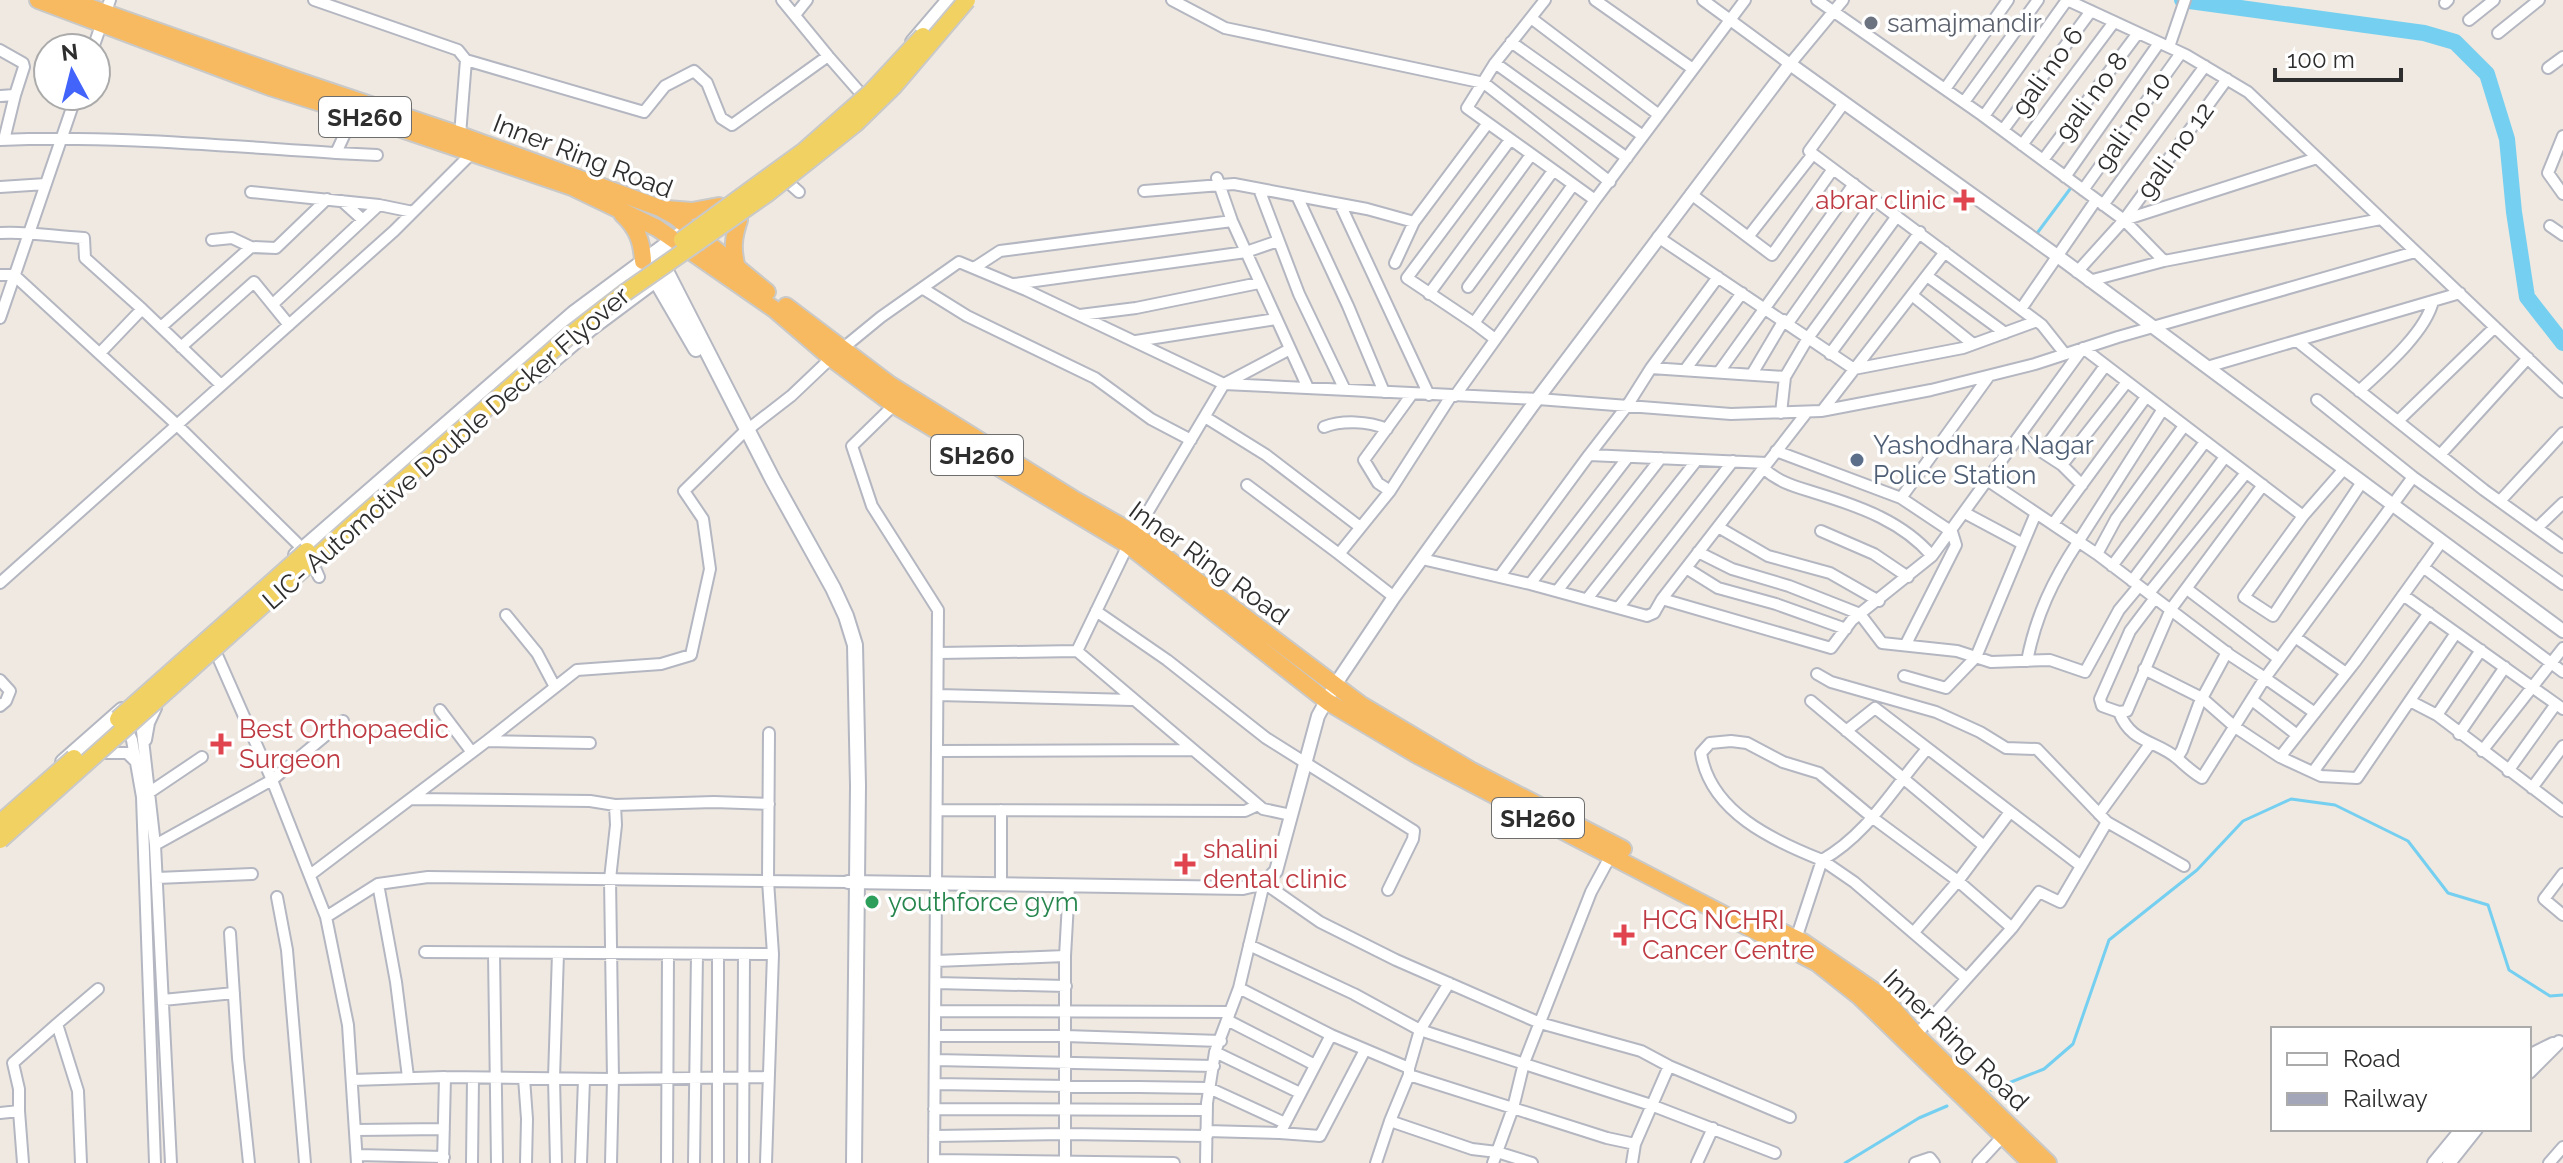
<svg xmlns="http://www.w3.org/2000/svg" width="2563" height="1163" font-family="Raleway,sans-serif">
  <rect width="100%" height="100%" fill="#efe9e1"/>
  <g fill="none" stroke-linecap="round" stroke-linejoin="round">
    <path stroke="#75cff0" stroke-width="3" d="M2035,236L2073,185
      M1991,1090L2044,1069L2073,1044L2109,940L2197,870L2243,821L2291,799L2335,805L2408,841L2448,893L2488,905L2509,970L2550,996L2563,995
      M1845,1163L1919,1118L1947,1106"/>
    <path stroke="#75cff0" stroke-width="16" d="M2182,0L2424,33L2455,42L2487,74L2507,139L2514,212L2527,297L2563,343"/>
    <g stroke="#b4b7c1" stroke-width="14">
      <path id="minor" d="M314,0L458,50L466,60L644,112L665,86L694,71L707,83L721,118L732,125L828,56L863,96
        M782,0L828,56
        M1172,0L1225,28L1484,83L1610,182
        M1545,0L1495,63L1467,108L1595,200
        M1595,0L1693,69
        M1703,0L1790,64L1843,0
        M1817,0L1982,115L2124,220L2164,261L2089,281
        M2067,0L2186,55L2248,92L2563,392
        M2445,3L2448,0
        M795,15L807,0
        M1531,18L1659,115
        M2469,20L2494,0
        M2498,33L2539,0
        M1511,42L1643,136
        M2169,47L2185,0
        M93,48L110,0
        M0,50L23,63L24,67L15,95L0,96
        M1495,63L1627,158
        M2548,68L2563,57
        M1945,89L2008,0
        M1964,102L2038,0
        M1844,103L1809,151L2042,325L2065,354
        M1984,116L2067,0
        M2003,130L2091,11
        M460,135L466,60
        M2563,136L2548,173L2563,194
        M0,140C111,135 225,146 336,153L354,114
        M4,140L15,95
        M2022,145L2114,22
        M336,153L377,155
        M2043,160L2138,33
        M2065,177L2159,43
        M1217,178L1232,221L1308,388
        M790,184L799,192
        M0,187L46,184
        M1259,189L1299,294L1345,390
        M2083,190L2181,53
        M1144,191L1234,184L1367,209L1414,222
        M251,192L379,205L413,212
        M1691,194L1772,255L1833,169
        M1297,196L1348,306L1384,392
        M342,201L363,220
        M1340,204L1429,395
        M2103,205L2205,66
        M2124,220L2317,158
        M2550,226L2563,235
        M0,233C29,231 55,237 84,238L85,258L142,309
        M1658,237L1854,369L1963,348L2037,321
        M1748,237L1813,154
        M212,240L232,238L251,247L276,248L327,199
        M2164,261L2381,219
        M1395,263L1414,222L1488,123
        M974,268L1000,251L1232,221
        M2077,272L2124,220L2227,79
        M0,275H14L176,424L307,553
        M1927,276L2005,333
        M1014,284L1246,252L1278,241
        M1468,287L1553,171
        M922,288L967,316L1095,378L1151,419L1191,440
        M1429,294L1531,155
        M1912,295L1973,344
        M273,304L379,205
        M2021,309L2096,200
        M1080,315L1136,308L1259,283
        M0,318L76,96
        M1474,323L1407,278L1510,140
        M1788,323L1875,200
        M161,327L251,247
        M1495,339L1474,323L1573,185
        M1136,341L1276,319
        M2297,341L2484,490L2563,547
        M181,347L254,282L289,325
        M100,353L142,309L221,385
        M1830,354L1920,232
        M2207,367L2460,293
        M1651,368L1718,277
        M1685,370L1742,293
        M1719,372L1854,184
        M1752,374L1784,320
        M1785,377L1808,338L1897,216
        M1226,383L1290,349
        M1224,384L1538,399L1731,414L1821,411L1931,390L2035,364L2118,337L2415,252
        M2359,391C2383,369 2426,332 2433,301
        M1455,396L1595,200L1745,0
        M2317,400L2413,477
        M894,405L852,446L872,506L938,610L934,1163
        M1822,411L1945,252
        M1807,412L1662,599L1831,648L1852,620L1932,556L2083,348L2303,516L2344,469
        M1205,417L1266,455L1360,527
        M2398,421L2495,327
        M1324,427C1342,420 1368,421 1387,429
        M2019,437L2062,465
        M1776,451L1901,498
        M2042,452L2105,366
        M2440,455L2528,358
        M1767,463L1589,455L1627,406L1651,368L1785,377L1781,413
        M1763,468C1781,484 1797,487 1819,494C1861,507 1903,522 1932,556
        M1987,480L2097,554L2230,655L2265,678L2413,477L2563,584
        M1247,485L1339,554
        M2082,485L2062,465L2127,382
        M1390,491L1378,483L1364,460L1412,394
        M2500,501L2563,433
        M2303,516L2244,597L2273,616L2362,482
        M2053,524L2146,397
        M1718,527L1768,556L1830,573L1879,601
        M2537,528L2563,503
        M1821,531L1874,554L1908,577
        M2023,544L2036,513
        M1698,552L1732,569L1789,586L1860,614L1882,643L1957,651L1991,662L2050,660L2085,672L2119,610L2139,586
        M2097,554L2116,519L2184,426
        M1422,559L1530,584L1647,616L1654,613L1662,599
        M2112,566L2205,442
        M2423,567L2563,672
        M315,568L319,577
        M1686,568L1718,588L1776,604L1846,629
        M1500,576L1589,455
        M2132,581L2225,457
        M0,583L394,231L474,151
        M1530,584L1628,457
        M2187,589L2279,659
        M1557,591L1661,458
        M2149,593L2246,473
        M2403,595L2563,709
        M1394,597L1339,554L1390,491L1451,396
        M2155,598L2130,631L2100,699L2102,706L2119,712L2127,711L2171,609L2263,485
        M1587,599L1697,460
        M1619,607L1733,461
        M1096,611L1167,660L1266,738L1414,831L1413,839L1388,890
        M506,615L537,653L555,687
        M2295,637L2346,673
        M1906,644L1956,545L1952,532L1901,498L1989,376
        M213,646L272,780L326,917L348,1025L357,1163
        M2481,650L2437,715L2563,811
        M1077,651L1263,809L1291,815
        M2027,661C2036,615 2053,580 2078,542L2163,409
        M2144,669L2202,698L2235,727L2280,757L2355,662L2442,541
        M1817,674L1831,682L1936,712L1980,732L2006,748L2037,749L2107,822L2184,866
        M1904,676L1946,688L1976,657L2023,544L1965,513
        M0,680L10,691L6,701L0,706
        M938,695L1132,700
        M2252,700L2297,735
        M1811,701L1984,846
        M2410,701L2437,715
        M440,710L471,751
        M2119,712C2131,744 2157,740 2178,759C2186,766 2192,772 2202,778L2265,678L2315,713
        M136,715L141,722L155,845L171,1163
        M125,724L132,740L142,797L155,1163
        M1846,731L1875,708L2081,866
        M2459,734L2505,667
        M146,740L149,723L156,708
        M487,741L590,743
        M1927,749C1893,788 1868,834 1822,860C1774,841 1710,812 1701,753L1710,743L1731,741L1747,743L1783,762L1819,773L1873,818L1958,881L2012,928
        M938,751L1192,750
        M2482,751L2563,648
        M105,753H127L135,761
        M2280,757L2321,776L2357,778L2456,633
        M2177,758L2182,750L2199,704L2227,652
        M2508,771L2556,704
        M2313,772L2429,613
        M2532,788L2563,746
        M150,792L202,757
        M412,799L590,801L615,805L714,802L769,804
        M938,810L1245,811L1258,805
        M2099,814L2150,744
        M155,845L272,780L343,721
        M2563,874L2544,899L2563,915
        M310,875L487,741L577,670L661,664L691,655L710,569L703,519L684,491L742,434L791,396L831,358L881,317L959,262L1026,290L1224,384L1128,545L1077,651L938,653
        M157,878L252,874
        M378,884L396,982L408,1077
        M1001,884V810
        M277,897L287,950L305,1163
        M326,917L378,884L428,877L848,882
        M1914,932L1958,881L2010,812
        M230,933L238,1058L249,1163
        M1796,939L1822,860L1854,882L1966,978
        M1249,945L1354,994L1420,1030L1651,1105L1775,1153
        M425,952L773,954
        M494,953L497,1163
        M936,961L1065,956
        M936,983L1066,986
        M1239,988L1331,1035L1409,1068V1075L1390,1121L1376,1163
        M163,1000L234,993
        M936,1011L1230,1012
        M1227,1020L1315,1065
        M1916,1035L2012,928L2039,892L2060,902L2107,822
        M935,1036H1065L1221,1041
        M1215,1052L1300,1093
        M935,1060L1214,1066
        M1409,1068L1420,1030L1449,983
        M1409,1075L1607,1138L1635,1144
        M524,1078L527,1119L526,1163
        M352,1080L445,1077L613,1079L768,1077
        M935,1084L1209,1088L1285,1123
        M934,1109L1207,1110
        M19,1111V1089L13,1063L57,1024
        M0,1113L19,1111L23,1163
        M1390,1121L1472,1149L1497,1152L1532,1163
        M356,1130L444,1129
        M1206,1131L1280,1133L1331,1035
        M1280,1133L1320,1136L1365,1050
        M934,1136L1065,1134L1207,1136
        M357,1155L444,1157
        M934,1160L1174,1163
        M81,1163L78,1091L57,1024L98,989
        M443,1163L445,1077
        M472,1163L473,1078
        M556,1163L554,1078L558,953
        M581,1163L584,1079
        M611,1163L613,1079L610,879L616,825L615,805
        M667,1163L668,954
        M694,1163L697,954
        M718,1163V954
        M743,1163L744,954
        M766,1163L773,954L768,881L769,733
        M1065,1163V956L1069,885
        M1206,1163L1207,1103L1215,1052L1239,988L1264,883L1320,922L1396,960L1540,1023L1641,1051L1669,1066L1790,1117
        M1493,1163L1513,1108L1524,1063L1591,892L1611,855
        M1632,1163L1635,1144L1669,1066
        M1697,1163L1713,1128
        M1915,1163L1930,1158L1934,1163
        M1978,1163L2003,1136
        M2549,1163L2563,1147"/>
    </g>
    <g stroke="#b4b7c1" stroke-width="16">
      <path id="tertiary" d="M848,882L1243,888L1264,883L1276,871L1318,716L1335,685L1394,597L1532,406L1790,64L2056,255L2563,631
        M2529,1056L2553,1044
        M2529,1072L2559,1042
        M2434,1163L2462,1129
        M2449,1163L2476,1129"/>
    </g>
    <g stroke="#b4b7c1" stroke-width="18">
      <path id="secondary" d="M913,42L949,0
        M656,257L667,273L773,480L833,588L846,616L855,645L858,786L854,1163
        M650,270L696,349
        M535,376L591,328L650,284
        M296,555L574,313L682,233
        M63,762L122,710"/>
    </g>
    <g stroke="#c9c9c9" stroke-width="20">
      <path id="trunk" d="M38,0L270,87L372,119L572,187L657,228L774,309L831,358L894,405L1128,545L1328,702L1419,756L1817,963L1860,997L2031,1163
        M69,0L287,77L460,135L660,208L676,217L767,292
        M666,209L692,211L719,206
        M622,214C637,228 642,241 643,261
        M737,268C732,250 733,238 739,220
        M786,306L889,384L1075,500L1135,534L1360,704L1472,771L1623,849
        M1782,932L1803,942L1883,997L1918,1037L2048,1163"/>
    </g>
    <use href="#minor" stroke="#fff" stroke-width="10"/>
    <use href="#tertiary" stroke="#fff" stroke-width="12"/>
    <use href="#secondary" stroke="#fff" stroke-width="14"/>
    <use href="#trunk" stroke="#f8ba60" stroke-width="16"/>
    <path stroke="#a3a6b8" stroke-width="3" d="M0,832L542,355C628,284 724,226 811,156C869,111 916,55 964,0"/>
    <g stroke="#c9c9c9" stroke-width="20" stroke-linecap="butt">
      <path id="primary-bridge" d="M682,240L804,151L871,92L923,36
        M118,719L307,551
        M0,823L74,758
        M0,840L349,528L569,336L626,292L768,193L855,124L894,86L967,0"/>
    </g>
    <use href="#primary-bridge" stroke="#f2d163" stroke-width="16"/>
  </g>
  <circle fill="#6b7280" stroke="#fff" stroke-width="3" cx="1871" cy="23" r="8"/>
  <g fill="#e0444e" stroke="#fff" stroke-width="3">
    <path d="M1960 188h8v8h8v8h-8v8h-8v-8h-8v-8h8z"/>
    <path d="M217 732h8v8h8v8h-8v8h-8v-8h-8v-8h8z"/>
    <path d="M1181 852h8v8h8v8h-8v8h-8v-8h-8v-8h8z"/>
    <path d="M1620 923h8v8h8v8h-8v8h-8v-8h-8v-8h8z"/>
  </g>
  <circle fill="#5c6f8a" stroke="#fff" stroke-width="3" cx="1857" cy="460" r="8"/>
  <circle fill="#2e9e5b" stroke="#fff" stroke-width="3" cx="872" cy="902" r="8"/>
  <g text-anchor="middle" dominant-baseline="central" stroke-width="7" stroke-linejoin="round" paint-order="stroke">
    <g fill="#fff" stroke="#6d6d6d" stroke-width="2">
      <rect x="319" y="97" width="92" height="40" rx="6"/>
      <rect x="931" y="435" width="92" height="40" rx="6"/>
      <rect x="1492" y="798" width="92" height="40" rx="6"/>
    </g>
    <g font-size="24" font-weight="bold" fill="#2e2e2e">
      <text x="365" y="117">SH260</text>
      <text x="977" y="455">SH260</text>
      <text x="1538" y="818">SH260</text>
    </g>
    <g font-size="26" fill="#5b616d" stroke="#fff" text-anchor="start">
      <text x="1887" y="23">samajmandir</text>
    </g>
    <g font-size="26" fill="#2e2e2e" stroke="#fff">
      <text transform="translate(2047 71) rotate(-54)">gali no 6</text>
      <text transform="translate(2091 96) rotate(-53)">gali no 8</text>
      <text transform="translate(2132 121) rotate(-55)">gali no 10</text>
      <text transform="translate(2175 150) rotate(-54)">gali no 12</text>
      <text transform="translate(583 156) rotate(21)">Inner Ring Road</text>
      <text transform="translate(446 448) rotate(-41)">LIC- Automotive Double Decker Flyover</text>
      <text transform="translate(1209 563) rotate(36)">Inner Ring Road</text>
      <text transform="translate(1956 1040) rotate(44)">Inner Ring Road</text>
    </g>
    <g font-size="26" fill="#be3a42" stroke="#fff" text-anchor="start">
      <text x="1946" y="200" text-anchor="end">abrar clinic</text>
      <text x="239" y="729">Best Orthopaedic<tspan x="239" dy="30">Surgeon</tspan></text>
      <text x="1203" y="849">shalini<tspan x="1203" dy="30">dental clinic</tspan></text>
      <text x="1642" y="920">HCG NCHRI<tspan x="1642" dy="30">Cancer Centre</tspan></text>
    </g>
    <g font-size="26" fill="#4e5e75" stroke="#fff" text-anchor="start">
      <text x="1873" y="445">Yashodhara Nagar<tspan x="1873" dy="30">Police Station</tspan></text>
    </g>
    <g font-size="26" fill="#27864d" stroke="#fff" text-anchor="start">
      <text x="888" y="902">youthforce gym</text>
    </g>
  </g>
  <rect x="2271" y="1027" width="260" height="104" fill="#ffffff" stroke="#ababab" stroke-width="2"/>
  <rect x="2287" y="1053" width="40" height="12" fill="#ffffff" stroke="#ababab" stroke-width="2"/>
  <text x="2343" y="1067" font-size="24" fill="#2e2e2e">Road</text>
  <rect x="2287" y="1093" width="40" height="12" fill="#a3a6b8" stroke="#ababab" stroke-width="2"/>
  <text x="2343" y="1107" font-size="24" fill="#2e2e2e">Railway</text>
  <g transform="translate(72 72) rotate(353)"><circle r="38" fill="#ffffff" stroke="#ababab" stroke-width="2"/>
  <path d="M0-6L14 30L0 20L-14 30Z" fill="#4264fb"/>
  <text y="-12" font-size="22" font-weight="bold" text-anchor="middle" fill="#2e2e2e">N</text>
  </g>
  <path d="M2275 68v12h126v-12" fill="none" stroke="#2e2e2e" stroke-width="4"/>
  <text x="2287" y="68" font-size="24" fill="#2e2e2e" stroke="#ffffff" stroke-width="6" paint-order="stroke">100 m</text>
</svg>
